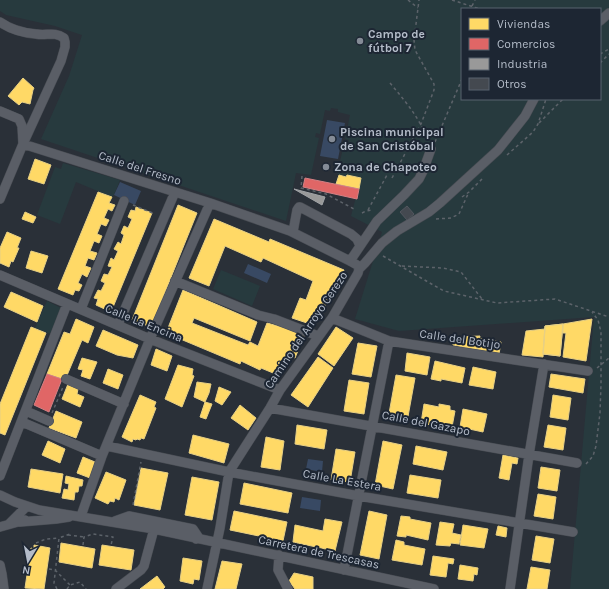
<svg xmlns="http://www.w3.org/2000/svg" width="609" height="589" font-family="Karla,sans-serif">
  <rect width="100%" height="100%" fill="#2a3038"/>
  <path fill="#273a3e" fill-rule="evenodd" d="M0,0H609V589H570L594,317L399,331L355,319L382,232L351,216L361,178L347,175L346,177L337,174L344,144H348L349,140L345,139L350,115L338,112V109L331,108L330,111L325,110L320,134L316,133L315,137L319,138L311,175L296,173L286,221L41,139L69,76L82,35L55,26L6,15L0,11ZM462,9H600V99H462Z
    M63,163L120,180L114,195L112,197L76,182L60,224L37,215L55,167L61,169Z
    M221,270L260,286L252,306L213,289Z
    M47,301L61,308L50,334L35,328Z"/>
  <path fill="#384963" d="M327,120L345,123L338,159L320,156Z
    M120,182L141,191L135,205L114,195Z
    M248,264L271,274L267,283L244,273Z
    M308,459L323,461L322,472L306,469Z
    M302,497L321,500L320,511L300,508Z"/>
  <path fill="#ffd966" stroke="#e8d084" d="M23,78L34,88L33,90L30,104L22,102L19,105L8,96Z
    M35,159L51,165L44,184L28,179Z
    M339,175L346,177L347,175L361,178L359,189L336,184Z
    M98,192L112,197L109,203L115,205L112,211L108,209L104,218L109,220L106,226L101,224L97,234L102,236L99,243L94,241L90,251L97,253L94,260L88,258L85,266L91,268L87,277L82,274L78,283L82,285L79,291L75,290L73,295L58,289Z
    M178,205L197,213L151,327L132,320Z
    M136,207L152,213L111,312L96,305L98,299L94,298L98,290L101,291L105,283L101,281L104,274L108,275L112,267L108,266L111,258L114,260L118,251L114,249L118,242L121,244L124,235L121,233L124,226L128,228L132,219L128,217L131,210L135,211Z
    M25,212L36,217L33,223L22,219Z
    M214,219L269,242L270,239L344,270L336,290L333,289L324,308L320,307L313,325L292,318L300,298L306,300L313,281L263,258L261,262L225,246L209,286L189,278Z
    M7,232L21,238L17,248H19L13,262L11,261L9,267L0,263V248Z
    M31,251L48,256L42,273L26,268Z
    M183,290L257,322L250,341L194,318L192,323L248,345L250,342L258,346L267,323L286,328L304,336L295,358L287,354L278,375L261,368L260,370L241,361L240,364L166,333Z
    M11,292L43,306L37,322L4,307Z
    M76,319L94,327L88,343L82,340L65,380L47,374L64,332L70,334Z
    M592,319L586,361L563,357L566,333H563V324Z
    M563,324L560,356L543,354L545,326Z
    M563,324L560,356L543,354L545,326Z
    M31,327L46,333L5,435L0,433V404Z
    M336,327L353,338L334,366L318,354Z
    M545,329L543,357L522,355L526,331Z
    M103,330L138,345L133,358L117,355L96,346Z
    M480,336L477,350L453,345L454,337Z
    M478,338L501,342L499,354L477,350Z
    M358,343L377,346L371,377L352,374Z
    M156,349L172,356L167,371L151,365Z
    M407,353L430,357L427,375L405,371Z
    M318,357L333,368L308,407L291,395Z
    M82,358L97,362L90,379L81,376L83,370L78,369Z
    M435,361L465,368L462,383L441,379V381L431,379Z
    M178,365L193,369L192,375L194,376L182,407L165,399Z
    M473,367L496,372L493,389L469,385Z
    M108,369L123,375L118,389L103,383Z
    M551,374L585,379L583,393L549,387Z
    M396,375L415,378L407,422L388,419Z
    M349,380L369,383L364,414L344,411Z
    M197,382L211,384L209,393L205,402L194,397Z
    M68,384L78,389L77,394L84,397L80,407L62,399Z
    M219,387L231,392L222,405L215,401Z
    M140,395L156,402L154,407L156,408L144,439L141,438L140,440L137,439L136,440L133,439L132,442L122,437Z
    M553,395L571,398L568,420L550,417Z
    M205,402L212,404L206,419L200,417Z
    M424,404L439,407V404L450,406V410L455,411L452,427L431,423V425L421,423Z
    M240,405L256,418L248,430L231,418Z
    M463,409L487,414L483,432L460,427Z
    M56,411L82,422L76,438L49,428Z
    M297,425L327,430L324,449L295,444Z
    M548,425L566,428L563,450L544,447Z
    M193,435L229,444L224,463L189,453Z
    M266,437L284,441L280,470L261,467Z
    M48,441L65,449L60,463L42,455Z
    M383,441L402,445L393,489L375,485Z
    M416,446L447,452L443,470L413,464Z
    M336,449L355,452L350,482L331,480Z
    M503,455L518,458L517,464L512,463L509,480L499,478Z
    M83,457L95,462L94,465L95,466L90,478L77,473Z
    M541,467L560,470L557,491L538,488Z
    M141,468L168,473L160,510L134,505Z
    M31,469L63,474L60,493L28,487Z
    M106,472L126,480L119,500L115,498L114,502L110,501L108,504L95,498Z
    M410,475L441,480L438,498L407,493Z
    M66,476L83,480L82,486H79L78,492H75L74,500L62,498L64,489L68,490L69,484L65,483Z
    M192,477L219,482L212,520L185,515Z
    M244,483L292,493L288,513L240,504Z
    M538,494L556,497L553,519L534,516Z
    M234,511L287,522L283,541L230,530Z
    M369,511L387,515L379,559L360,555Z
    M401,516L410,517V519L431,523L428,540L406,535V537L397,536Z
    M325,519L342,522L335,551L293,542L295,525L323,531Z
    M440,522L454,524L452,533L461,535L459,544L451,543L450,546L436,545Z
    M463,525L488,529L484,548L460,545Z
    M498,526L507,528L506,537L496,535Z
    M536,536L554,539L550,563L532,560Z
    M396,540L404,542V545L425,549L422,565L392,560Z
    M61,543L95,549L92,568L59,562Z
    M34,545L50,548L44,589L25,588L31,548L34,549Z
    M102,545L134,550L131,570L99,565Z
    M433,556L454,559L453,564L448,563L446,577L430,575Z
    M183,558L202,561L199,580L194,579L193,584L180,581Z
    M222,561L242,564L236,589H215Z
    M460,565L478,568L477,575L474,574L473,581L458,579Z
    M531,567L550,570L547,589H527Z
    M294,573L313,577V589H295L289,581Z
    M157,576L165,587L163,589H140Z"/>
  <path fill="#e06666" stroke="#d38084" d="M305,178L359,189L357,199L303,187Z
    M47,374L62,379L49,412L34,405Z"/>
  <path fill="#999" stroke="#a1a4a7" d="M294,189L325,197L322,205Z"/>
  <path fill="#444950" stroke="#52575f" d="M407,206L414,214L407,220L400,212Z"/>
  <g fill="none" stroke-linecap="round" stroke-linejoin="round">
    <g stroke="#484c53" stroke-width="10">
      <path id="minor" d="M600,21L609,13
        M0,22C10,29 24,33 36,34C47,36 54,31 64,38L65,42V47L61,61L23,144L0,199
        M0,111L19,119L22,126L23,144L210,203L290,231L350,261L357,265L359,269
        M293,232L297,210L299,207H300L351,234L357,239L360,246
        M350,261L377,221L404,195L419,179L423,171L431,149
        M0,275L150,339L280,390
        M175,281L258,315L274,319L318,336
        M81,309L124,201
        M332,318L389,341L588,371
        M118,325L175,192
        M66,379L124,404
        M270,408L577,463
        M26,411L49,421
        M22,422L102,456
        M107,446L229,472L359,496L573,532
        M0,476L67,304
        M0,495L15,502L39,510L154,529L434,589
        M81,516L102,456L150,339L210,203
        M115,521L129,516L193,529L199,538L196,539
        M20,522L56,519L69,517
        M9,524L27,506
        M0,527L25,520
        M279,555L278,570L288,589
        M0,565L2,574L4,589
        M344,570L389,341
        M116,589L141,570L144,566L154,529
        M207,589L220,528L229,472L270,408L280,390L332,318L358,273L359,269L365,263L382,243L397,231L429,212L440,203L498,150L525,116L534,99
        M510,589L529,455L544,364"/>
    </g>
    <path stroke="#5d636a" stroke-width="1.5" stroke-dasharray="3 3" stroke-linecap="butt" d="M408,0L418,8
      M452,0L480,9
      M472,6L475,0
      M600,54L609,49
      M600,63L609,54
      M390,83C405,101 419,117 428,140
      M539,123L563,99
      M435,142L462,79
      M507,155L533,132L538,124L546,99
      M302,176L301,188L326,194L354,209
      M392,178L421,124L434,90V84L415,50L414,40L419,0
      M462,197L469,192L484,177
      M133,205L155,214
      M368,210L387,175
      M362,213L366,211L373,210
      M436,219L451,218L459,214L468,194
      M383,256L435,286L444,291L497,303L555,299L609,317
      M402,266L443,268L461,272L482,299
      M597,368L609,358
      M52,413L63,387
      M586,464L593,456L596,446L600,413L601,384V332L598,320L592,312
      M133,505L141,462
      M68,535L84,537
      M36,543L46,539L59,538
      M83,545L84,537L93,534L113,537L111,545
      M49,569L55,570L70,585
      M57,589L54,583L59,538L70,534V532
      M67,589L70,585L80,582L86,589"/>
    <use href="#minor" stroke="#5a5e66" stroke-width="9"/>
  </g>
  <g fill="#848b96" stroke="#1d2633" stroke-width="1.5">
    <circle cx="360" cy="41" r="4"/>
    <circle cx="332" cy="139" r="4"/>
    <circle cx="326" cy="167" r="4"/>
  </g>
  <g text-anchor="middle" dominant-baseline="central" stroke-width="4" stroke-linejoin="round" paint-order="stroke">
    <g font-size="12" font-weight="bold" fill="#b4bcc9" stroke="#1d2633" text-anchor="start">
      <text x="368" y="34">Campo de<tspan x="368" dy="14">fútbol 7</tspan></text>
      <text x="340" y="132">Piscina municipal<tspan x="340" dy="14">de San Cristóbal</tspan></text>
      <text x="334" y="167">Zona de Chapoteo</text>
    </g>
    <g font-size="12" fill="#b4bcc9" stroke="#1d2633">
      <text transform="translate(140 168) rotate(18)">Calle del Fresno</text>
      <text transform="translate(144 323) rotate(22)">Calle La Encina</text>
      <text transform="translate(306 330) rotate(-56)">Camino del Arroyo Cerezo</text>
      <text transform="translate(460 339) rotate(8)">Calle del Botijo</text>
      <text transform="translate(426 423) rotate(11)">Calle del Gazapo</text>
      <text transform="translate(342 480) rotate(10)">Calle La Estera</text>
      <text transform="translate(319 552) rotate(12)">Carretera de Trescasas</text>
    </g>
  </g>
  <rect x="461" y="8" width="140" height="92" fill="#1d2633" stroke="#59626f"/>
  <rect x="469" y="18" width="20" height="12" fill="#ffd966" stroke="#59626f"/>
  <text x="497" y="28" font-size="12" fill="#b4bcc9">Viviendas</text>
  <rect x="469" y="38" width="20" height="12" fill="#e06666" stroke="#59626f"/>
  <text x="497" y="48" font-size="12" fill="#b4bcc9">Comercios</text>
  <rect x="469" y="58" width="20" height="12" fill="#999999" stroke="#59626f"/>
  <text x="497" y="68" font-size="12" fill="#b4bcc9">Industria</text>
  <rect x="469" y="78" width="20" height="12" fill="#444950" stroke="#59626f"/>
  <text x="497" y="88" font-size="12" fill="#b4bcc9">Otros</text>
  <g transform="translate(28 561) rotate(190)" stroke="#1d2633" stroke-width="3" paint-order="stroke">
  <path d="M0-3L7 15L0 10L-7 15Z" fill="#b4bcc9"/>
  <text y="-6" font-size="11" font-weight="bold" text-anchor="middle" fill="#b4bcc9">N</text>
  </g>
</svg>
